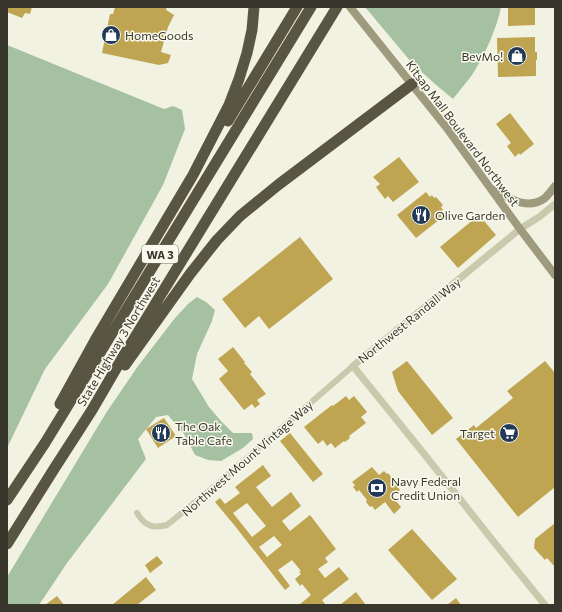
<svg xmlns="http://www.w3.org/2000/svg" width="562" height="612" font-family="Commissioner,sans-serif">
  <rect width="100%" height="100%" fill="#f1f2e1"/>
  <path fill="#a6c1a1" d="M365,7H501C497,28 484,57 472,75C466,83 459,91 453,99L435,84L412,63Z
    M7,45L164,109L173,106L182,110L185,129L163,185L108,284L45,369L7,448Z
    M197,297L206,302L215,310L212,321L197,354L192,379L209,407L221,421L233,433H252L253,439L243,448L221,461L208,460L195,455L184,434L168,415L156,417L138,439L146,459L67,563L39,605H7V577L106,413L138,366L175,318L188,304Z"/>
  <path fill="#bfa552" fill-rule="evenodd" d="M7,7H32L30,14L25,13L22,18L7,12Z
    M115,7H167L166,10L174,15L168,27L161,52L171,55L168,63L159,65L102,53L110,14H113Z
    M508,7H535V25L508,26Z
    M535,37V52H537V60H536V76L498,77L497,38Z
    M510,113L534,144L520,155L519,153L515,157L507,146L511,143L496,124Z
    M399,157L419,182L393,202L388,196L385,199L376,187L380,184L373,177Z
    M426,192L430,197L432,195L434,198L436,197L443,205L441,207L443,210L441,211L444,216L416,238L397,215Z
    M479,215L496,235L458,268L440,247Z
    M300,237L333,279L269,329L259,316L245,328L222,299Z
    M233,347L245,362L244,363L252,372L250,374L266,394L257,400L260,404L255,408L252,404L244,410L219,379L228,371L218,359Z
    M407,361L453,418L432,435L398,391L392,372Z
    M545,361L555,373V487L518,517L456,439L474,425L476,428L513,398L507,391Z
    M346,396L349,400L354,396L367,412L361,417L366,423L349,436L350,438L345,442L344,441L335,448L331,443L327,446L323,440L318,444L304,427L332,405L333,406Z
    M164,418L176,436L158,448L146,429Z
    M290,433L323,474L313,482L280,441Z
    M263,465L271,476L256,487L272,507L291,492L301,506L282,521L290,531L310,515L336,549L325,558L328,562L318,569L325,578L339,567L349,579L322,600L326,605H299L311,595L302,584L300,586L295,579L301,574L299,572L301,571L292,560L278,570L290,586L285,590L235,526L215,502L220,498L225,504L240,493L235,487ZM247,503L266,526L252,537L233,513ZM274,536L282,545L267,557L259,547Z
    M372,467L379,475L384,471L387,474L388,473L395,482H394L400,490L392,496L401,507L394,514L385,502L375,510L372,506L370,507L366,502L367,500L359,490L357,492L353,487L355,485L352,482Z
    M555,523V567L547,558L545,560L534,548L535,539Z
    M412,529L457,579L432,600L388,550Z
    M157,556L163,563L150,573L145,565Z
    M146,577L156,590L137,605H112Z
    M356,592L366,605H340Z
    M57,596L64,605H45Z
    M456,598L461,605H447Z"/>
  <g fill="none" stroke-linecap="round" stroke-linejoin="round">
    <path stroke="#cac9ad" stroke-width="6" d="M137,513C145,526 153,529 167,525L215,486L353,366"/>
    <path stroke="#cac9ad" stroke-width="7" d="M545,605L494,542L425,455L353,366L520,229L539,217L555,204"/>
    <path stroke="#9e9a7e" stroke-width="8" d="M350,7L446,127L520,229L555,275
      M494,190C509,198 528,211 545,198C549,194 552,190 555,186"/>
    <path stroke="#595543" stroke-width="11" d="M228,121L297,7
      M125,365L190,274L217,240L240,216L278,185L412,84
      M60,404L97,337L193,175L229,105L239,79L247,53L252,30L254,7
      M7,500L45,443L311,7
      M7,544L54,469L92,410L124,355L337,7"/>
  </g>
  <defs>
    <g id="shop-disc" transform="scale(1)"><circle r="9.5" fill="#233958" stroke="#f9faed"/><path d="M-5-2.5h2.3a2.7 3.5 0 0 1 5.4 0H5L5.5 6h-11ZM-1.5-2.5h3a1.5 2.3 0 0 0-3 0Z" fill="#fff"/></g>
    <g id="restaurant-disc" transform="scale(1)"><circle r="9.5" fill="#233958" stroke="#f9faed"/><path d="M-5-6h1v4h1v-4h1v4h1v-4h1v5L-1.5 .5V6h-2V.5L-5-1ZM5-6V6H3V1.5H1.5Q1.5-4 5-6Z" fill="#fff"/></g>
    <g id="supermarket-disc" transform="scale(1)"><circle r="9.5" fill="#233958" stroke="#f9faed"/><path d="M-6-5.5h2.5l.6 2H6L4.5 2H-2.5L-4.4-4H-6ZM-1.5 3.2a1.3 1.3 0 1 0 .1 0ZM3 3.2a1.3 1.3 0 1 0 .1 0Z" fill="#fff"/></g>
    <g id="bank-disc" transform="scale(1)"><circle r="9.5" fill="#233958" stroke="#f9faed"/><path d="M-6-4H6V4H-6ZM0-2.3a2.3 2.3 0 1 0 0 4.6a2.3 2.3 0 1 0 0-4.6Z" fill="#fff"/></g>
  </defs>
  <g fill-rule="evenodd">
    <use href="#shop-disc" x="111" y="35"/>
    <use href="#shop-disc" x="517" y="56"/>
    <use href="#restaurant-disc" x="421" y="215"/>
    <use href="#restaurant-disc" x="161" y="433"/>
    <use href="#supermarket-disc" x="509" y="433"/>
    <use href="#bank-disc" x="377" y="488"/>
  </g>
  <g text-anchor="middle" dominant-baseline="central" stroke-width="3" stroke-linejoin="round" paint-order="stroke">
    <rect fill="#f9faed" stroke="#737165" stroke-width="1" x="142" y="245" width="36" height="18" rx="3"/>
    <g font-size="11" font-weight="bold" fill="#39362b">
      <text x="160" y="254">WA 3</text>
    </g>
    <g font-size="12" fill="#39362b" stroke="#f9faed" text-anchor="start">
      <text x="125" y="35">HomeGoods</text>
      <text x="503" y="56" text-anchor="end">BevMo!</text>
      <text x="435" y="215">Olive Garden</text>
      <text x="175" y="426">The Oak<tspan x="175" dy="14">Table Cafe</tspan></text>
      <text x="495" y="433" text-anchor="end">Target</text>
      <text x="391" y="481">Navy Federal<tspan x="391" dy="14">Credit Union</tspan></text>
    </g>
    <g font-size="12" fill="#39362b" stroke="#f9faed">
      <text transform="translate(463 133) rotate(53)">Kitsap Mall Boulevard Northwest</text>
      <text transform="translate(409 320) rotate(-39)">Northwest Randall Way</text>
      <text transform="translate(118 341) rotate(-59)">State Highway 3 Northwest</text>
      <text transform="translate(247 458) rotate(-41)">Northwest Mount Vintage Way</text>
    </g>
  </g>
  <rect width="562" height="612" fill="none" stroke="#39362b" stroke-width="16"/>
</svg>
